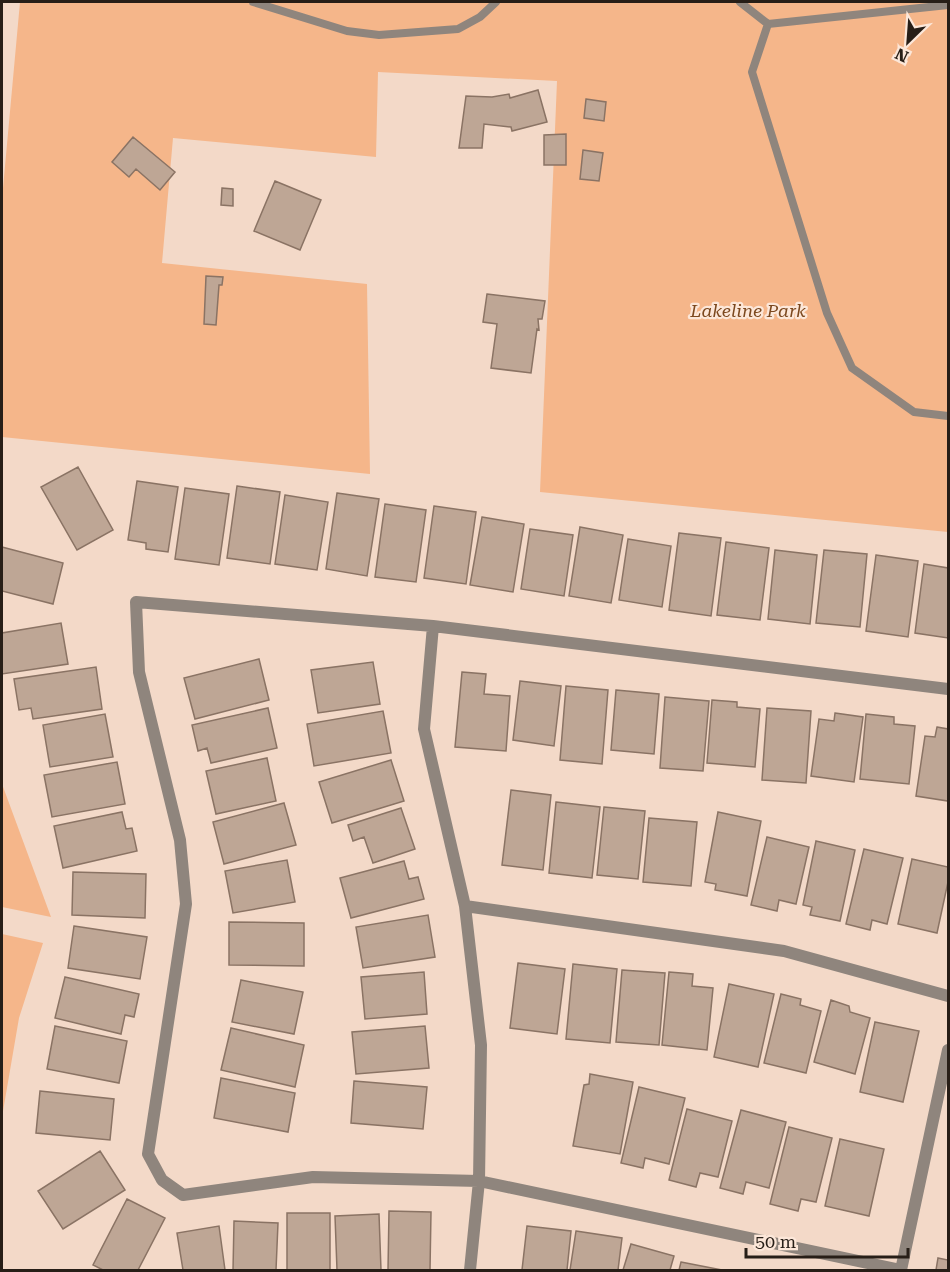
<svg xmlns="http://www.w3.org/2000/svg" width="950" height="1272" font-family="'Roboto Serif',serif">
  <rect width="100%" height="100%" fill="#f3d9c8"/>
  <path fill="#f5b68a" d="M20,2H948V532L540,492L557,81L378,72L376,157L173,138L162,263L367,284L370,474L2,437V199Z
    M2,784L51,917L2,907Z
    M2,934L43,943L19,1018L2,1117Z"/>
  <path fill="#bea695" stroke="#8a7364" stroke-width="1.5" d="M538,90L547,122L512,131L511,127L484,124L482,148H459L466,96L492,97L509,94L510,98Z
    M586,99L606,102L604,121L584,118Z
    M566,134V165H544V135Z
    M133,137L175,172L160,190L136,169L129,177L112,162Z
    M583,150L603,153L599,181L580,179Z
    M275,181L321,200L300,250L254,231Z
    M222,188L233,189V206L221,205Z
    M206,276L223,277L222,285H219L216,325L204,324Z
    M487,294L545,301L542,319H538L539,330L537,329L531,373L491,368L497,324L483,322Z
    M78,467L113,530L77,550L41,487Z
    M137,481L178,487L168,552L146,549V543L128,540Z
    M237,486L280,492L270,564L227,558Z
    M185,488L229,494L219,565L175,559Z
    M337,493L379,499L367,576L326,569Z
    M285,495L328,502L317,570L275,564Z
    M385,504L426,510L416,582L375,577Z
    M434,506L476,512L466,584L424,578Z
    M482,517L524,524L513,592L470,585Z
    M580,527L623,535L611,603L569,596Z
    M530,529L573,535L564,596L521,589Z
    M679,533L721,538L711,616L669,610Z
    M628,539L671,546L662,607L619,600Z
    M726,542L769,548L760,620L717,615Z
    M2,547L63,563L53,604L2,591Z
    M775,550L817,555L810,624L768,619Z
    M824,550L867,554L860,627L816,623Z
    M876,555L918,561L908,637L866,631Z
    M924,564L948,568V638L915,633Z
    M61,623L68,664L2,674V633Z
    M259,659L269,700L195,719L184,678Z
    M373,662L380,704L318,713L311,670Z
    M96,667L102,709L33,719L31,708L19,710L14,679Z
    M462,672L486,674L484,694L510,696L506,751L455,747Z
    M520,681L561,686L554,746L513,740Z
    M566,686L608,690L602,764L560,760Z
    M616,690L659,694L654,754L611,750Z
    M665,697L709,701L703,771L660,768Z
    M712,700L737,702V707L760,709L755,767L707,763Z
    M268,708L277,748L211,763L207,748L198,751L192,725Z
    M767,708L811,711L806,783L762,780Z
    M383,711L391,753L314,766L307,724Z
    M835,713L863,717L854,782L811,776L819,719L834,721Z
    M105,714L113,757L50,767L43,725Z
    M866,714L894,717V724L915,726L909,784L860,779Z
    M937,727L948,729V801L916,796L925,736L935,737Z
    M267,758L276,801L216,814L206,771Z
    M391,760L404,801L332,823L319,782Z
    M117,762L125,804L52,817L44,775Z
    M511,790L551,795L543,870L502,865Z
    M556,802L600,807L592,878L549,873Z
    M284,803L296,845L224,864L213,822Z
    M604,807L645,811L638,879L597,875Z
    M401,808L415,849L373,863L364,837L353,841L348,825Z
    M122,812L126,829L132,828L137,851L63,868L54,826Z
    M718,812L761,821L747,896L715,890L716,884L705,882Z
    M649,818L697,822L691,886L643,882Z
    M767,837L809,847L796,904L779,900L777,911L751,905Z
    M816,841L855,850L840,921L810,915L812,907L803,905Z
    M864,849L903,858L887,924L872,920L870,930L846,924Z
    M912,859L948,867V882L937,933L898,924Z
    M287,860L295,902L233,913L225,871Z
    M404,861L409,879L418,877L424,899L351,918L340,878Z
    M73,872L146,874L145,918L72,915Z
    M428,915L435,957L363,968L356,927Z
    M229,922L304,923V966L229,965Z
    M74,926L147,937L140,979L68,968Z
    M518,963L565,969L557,1034L510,1028Z
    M573,964L617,969L610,1043L566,1039Z
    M622,970L665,973L659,1045L616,1042Z
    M424,972L427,1014L365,1019L361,977Z
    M669,972L693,974L692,986L713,988L707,1050L662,1045Z
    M65,977L139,994L134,1017L125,1015L121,1034L55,1018Z
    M241,980L303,992L294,1034L232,1022Z
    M729,984L774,994L758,1067L714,1057Z
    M781,994L801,999L800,1005L821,1011L806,1073L764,1063Z
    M831,1000L849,1006L850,1012L870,1018L855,1074L814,1062Z
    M875,1022L919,1031L903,1102L860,1092Z
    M55,1026L127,1041L119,1083L47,1069Z
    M425,1026L429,1068L356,1074L352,1032Z
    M231,1028L304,1045L295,1087L221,1070Z
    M590,1074L633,1082L620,1154L573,1146L584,1085L589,1084Z
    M221,1078L295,1093L288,1132L214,1118Z
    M354,1081L427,1087L423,1129L351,1123Z
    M639,1087L685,1098L669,1164L645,1158L643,1168L621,1163Z
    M40,1091L114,1099L110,1140L36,1133Z
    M687,1109L732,1121L718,1177L700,1173L696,1187L669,1180Z
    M741,1110L786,1122L769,1188L746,1182L743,1194L720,1188Z
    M789,1127L832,1138L816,1202L801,1199L798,1211L770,1204Z
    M840,1139L884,1149L869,1216L825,1206Z
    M100,1151L125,1190L63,1229L38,1191Z
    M127,1199L165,1218L138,1270H103L93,1265Z
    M389,1211L431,1212L430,1270H388Z
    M287,1213H330V1270H287Z
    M379,1214L381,1270H337L335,1216Z
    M234,1221L278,1223L276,1270H233Z
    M219,1226L225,1270H183L177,1233Z
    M527,1226L571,1231L567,1270H522Z
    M576,1231L622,1238L618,1270H570Z
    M631,1244L674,1256L670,1270H623Z
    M938,1258L948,1260V1270H936Z
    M681,1262L722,1270H679Z"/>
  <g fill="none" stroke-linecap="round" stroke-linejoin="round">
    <path stroke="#8f857d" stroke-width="8" d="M253,2L347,31L379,35L458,29L480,17L496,2
      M740,2L768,24
      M948,5L768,24L752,72L827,313L852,368L914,412L948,416"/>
    <path stroke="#8f857d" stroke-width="12" d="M433,626L424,729L465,906L481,1045L479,1181L470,1270
      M465,906L784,951L948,996
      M901,1270L479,1181L313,1177L183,1195L162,1180L148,1154L186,904L180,840L139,672L136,602L433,626L948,689
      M901,1270L948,1050"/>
  </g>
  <g text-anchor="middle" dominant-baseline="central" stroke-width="4.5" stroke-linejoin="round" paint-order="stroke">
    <g font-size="18" font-style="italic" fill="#7c481e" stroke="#fce7d9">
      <text x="748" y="310">Lakeline Park</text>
    </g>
  </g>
  <rect width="950" height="1272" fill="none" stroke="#271e17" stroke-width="6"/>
  <g transform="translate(908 42) rotate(205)" stroke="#fce7d9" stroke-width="4.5" paint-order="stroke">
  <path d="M0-4.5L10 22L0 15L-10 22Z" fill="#271e17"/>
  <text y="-9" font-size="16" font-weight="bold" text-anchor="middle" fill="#271e17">N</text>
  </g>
  <path d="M746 1248v9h162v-9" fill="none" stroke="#271e17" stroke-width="3"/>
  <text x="755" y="1248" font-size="18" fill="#271e17" stroke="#fce7d9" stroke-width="4.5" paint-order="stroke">50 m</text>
</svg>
